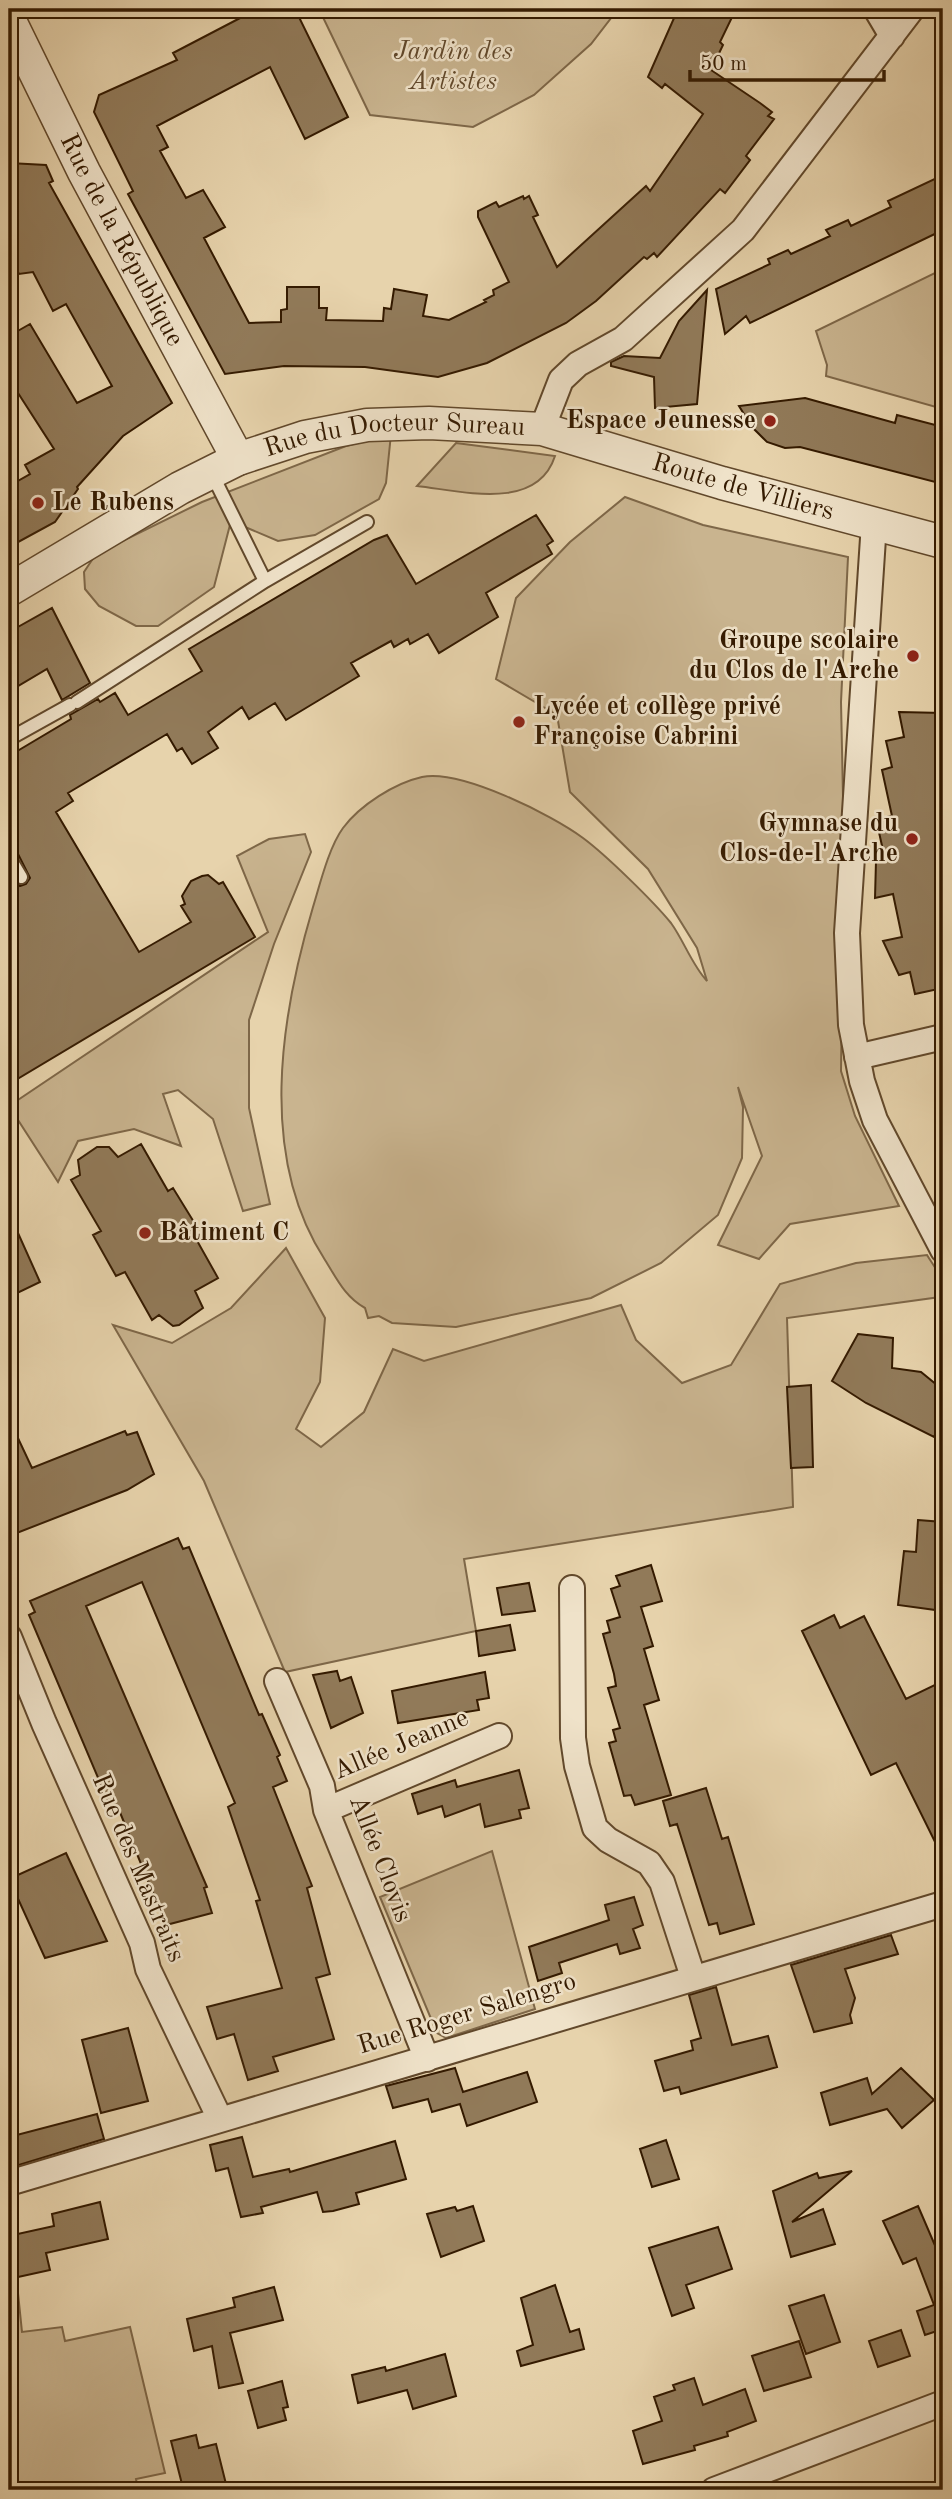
<svg xmlns="http://www.w3.org/2000/svg" width="952" height="2499" font-family="'Old Standard TT',serif">
  <rect width="100%" height="100%" fill="#e7d3ac"/>
  <filter id="stains"><feTurbulence type="fractalNoise" baseFrequency=".00286" numOctaves="4"/><feColorMatrix values="0 0 0 0 .2 0 0 0 0 .09 0 0 0 0 .02 0 0 0 .5 -.17"/></filter>
  <radialGradient id="worn" r=".72"><stop offset=".6" stop-color="#630" stop-opacity="0"/><stop offset="1" stop-color="#630" stop-opacity=".3"/></radialGradient>
  <path fill="#c9b48f" stroke="#7e6748" stroke-width="2" d="M319,9H618L591,44L534,95L473,127L370,115Z
    M943,269V409L826,376L827,365L816,331Z
    M391,434L386,483L379,499L315,535L278,541L231,521L214,587L158,626H136L99,606L85,589L84,572L96,554L202,502L346,446Z
    M456,443L555,456C537,512 462,491 417,486Z
    M625,497L703,525L848,557L841,702L844,844L841,1071L855,1116L899,1206L790,1224L759,1259L718,1245L762,1156L738,1087L743,1107L742,1158L718,1215L661,1263L591,1298L456,1327L392,1323L379,1316L368,1318L365,1308C345,1297 337,1279 325,1260C258,1157 280,1018 313,907C320,884 329,847 343,828C360,805 395,783 422,777C461,769 552,815 583,838C606,855 653,901 671,923C684,941 692,965 707,981L697,948L648,869L570,792L557,715L496,679L516,598L570,542Z
    M305,834L311,852L274,944L249,1020V1108L270,1204L243,1211L213,1119L178,1090L163,1094L181,1146L134,1129L78,1141L58,1182L9,1106L268,932L237,856L269,839Z
    M286,1248L325,1318L320,1382L296,1429L321,1447L364,1412L393,1349L424,1361L621,1305L636,1340L682,1383L731,1365L780,1284L856,1263L927,1255C934,1267 949,1283 940,1297L787,1318L793,1507L464,1559L476,1631L285,1672L204,1481L113,1325L172,1343L231,1308Z
    M492,1851L535,2009L446,2038L437,2033L380,1897Z
    M18,2293L22,2332L62,2327L65,2341L130,2327L165,2473L136,2479L138,2490H9V2294Z"/>
  <path fill="#917a59" stroke="#341a00" stroke-width="2" d="M240,9H295L348,117L305,139L270,67L157,126L168,147L160,151L186,198L203,190L225,227L204,238L249,323L281,322V310L287,309V287H319V308H327L326,320L383,321L384,308L391,309L394,289L427,295L423,316L449,320L486,302L484,300L494,295L493,290L509,282L478,217V211L496,202L499,207L523,196L524,199L529,196L538,215L533,217L557,267L646,186L650,191L703,114L665,84L662,88L648,77L678,9H736L720,42L723,45L711,70L760,103L772,112L768,116L774,119L746,156L750,160L725,193L720,189L657,257L654,253L647,259L644,257L596,301L566,323L487,363L438,377L365,367L284,366L225,374L128,194L133,191L94,112L99,95L177,60L173,53L244,16Z
    M9,163L46,165L53,181L49,183L172,403L123,436L77,487L78,489L55,522L9,547V486L30,474L25,465L54,449L9,379V336L30,324L77,403L112,386L66,304L53,311L33,272L19,274L9,255Z
    M943,175V230L750,323L746,316L725,334L716,289L770,264L768,259L788,250L791,254L830,236L826,230L848,220L851,226L891,207L888,201Z
    M707,290L697,404L655,408L654,377L611,366V362L624,356L660,358L679,321Z
    M805,398L895,423L897,415L943,427V484L800,447L785,448L767,442L752,427L739,406Z
    M536,515L553,541L547,545L552,554L486,593L498,617L439,653L428,634L410,644L408,639L394,647L391,641L351,663L359,676L286,720L275,703L249,719L242,707L208,732L218,748L192,764L182,748L177,751L167,734L68,793L73,801L56,812L139,952L191,922L181,906L185,904L182,896L191,881L202,876L208,875L219,884L223,882L255,937L9,1084V874L20,886L26,884L30,878L17,852L9,848V756L71,719L70,715L98,699L100,702L115,693L128,715L202,671L189,649L374,540L387,535L416,584Z
    M52,608L90,683L62,700L47,669L18,686L9,668V632Z
    M899,712L943,713V988L915,994L910,972L899,975L883,941L902,937L893,894L875,898L876,861L885,859L876,819L892,816L882,770L892,767L886,741L904,737Z
    M141,1144L168,1191L173,1188L197,1227L191,1230L218,1278L195,1291L203,1308L179,1325L173,1326L159,1315L152,1320L125,1272L116,1276L93,1235L101,1231L71,1180L80,1175L78,1160L97,1147H109L118,1157Z
    M9,1213L40,1282L9,1297Z
    M858,1334L893,1338L892,1368L921,1372L943,1390V1421L934,1437L866,1403L832,1381Z
    M811,1385L813,1467L791,1468L787,1387Z
    M9,1419L32,1468L125,1431L127,1435L137,1432L154,1474L127,1490L9,1536Z
    M918,1520L943,1522V1611L898,1605L904,1551L916,1552Z
    M178,1538L183,1549L189,1547L259,1715L262,1714L280,1755L277,1757L287,1781L273,1787L312,1886L307,1888L330,1974L316,1978L334,2039L273,2057L278,2071L248,2080L234,2034L217,2039L207,2007L282,1988L256,1901L260,1900L228,1807L235,1803L142,1582L86,1606L207,1887L204,1888L212,1913L166,1925L119,1810L113,1813L29,1615L35,1612L30,1601Z
    M651,1565L662,1601L641,1607L653,1646L644,1649L659,1700L644,1705L671,1795L635,1805L631,1795L624,1796L609,1743L616,1741L613,1730L620,1728L608,1688L616,1686L614,1674L603,1634L610,1632L607,1621L620,1617L611,1589L620,1586L616,1576Z
    M529,1583L535,1611L502,1615L497,1588Z
    M834,1615L840,1628L864,1616L906,1699L943,1681V1858L896,1763L871,1775L802,1631Z
    M510,1625L515,1650L479,1656L476,1631Z
    M337,1671L340,1681L351,1677L363,1713L331,1728L313,1675Z
    M485,1672L489,1698L477,1700L479,1710L398,1723L392,1691Z
    M519,1770L529,1808L519,1810L521,1818L485,1827L480,1804L445,1817L442,1806L418,1814L412,1794L455,1780L457,1787Z
    M706,1788L722,1839L728,1837L754,1924L720,1934L717,1923L709,1925L677,1824L670,1826L663,1801Z
    M66,1853L107,1941L45,1958L9,1879Z
    M634,1897L643,1925L633,1929L640,1948L620,1954L617,1944L559,1963L562,1973L538,1981L529,1947L609,1920L605,1905Z
    M891,1935L898,1954L845,1969L855,1998L850,2015L852,2023L814,2032L791,1965Z
    M716,1987L732,2045L768,2036L777,2067L681,2094L679,2087L664,2091L655,2061L693,2050L691,2041L701,2038L689,1995Z
    M128,2028L148,2101L101,2113L82,2040Z
    M455,2068L463,2092L527,2072L537,2102L467,2126L460,2104L432,2112L428,2099L393,2108L386,2086Z
    M901,2068L934,2100L902,2128L887,2109L830,2125L821,2093L867,2078L872,2094Z
    M97,2114L104,2139L9,2168V2137Z
    M242,2137L253,2177L289,2169L290,2172L395,2141L406,2179L356,2193L359,2204L333,2211L323,2212L317,2192L261,2207L263,2213L241,2217L228,2168L216,2171L210,2145Z
    M666,2140L679,2179L652,2187L640,2149Z
    M852,2171L792,2222L823,2209L835,2244L791,2257L773,2191L817,2173L819,2178Z
    M100,2202L108,2239L46,2253L50,2270L9,2279V2257L16,2256L13,2235L54,2226L52,2214Z
    M473,2206L484,2241L441,2257L427,2214L455,2207L457,2211Z
    M918,2206L943,2264V2329L925,2335L917,2311L934,2305L916,2258L903,2264L883,2221Z
    M718,2227L732,2269L686,2285L694,2308L672,2316L649,2248Z
    M555,2285L570,2332L579,2329L584,2349L521,2366L517,2351L533,2345L521,2298Z
    M274,2287L283,2320L230,2333L243,2383L219,2388L212,2346L194,2351L187,2319L235,2307L233,2298Z
    M824,2295L840,2342L806,2354L789,2306Z
    M901,2330L910,2356L878,2367L869,2341Z
    M799,2341L811,2377L764,2391L752,2356Z
    M445,2354L456,2396L413,2409L407,2390L358,2403L352,2375L385,2367L386,2371Z
    M694,2378L703,2405L745,2389L756,2421L727,2432L728,2436L694,2446L695,2450L643,2464L633,2431L662,2421L654,2397L675,2390L673,2385Z
    M282,2381L288,2407L283,2408L286,2420L258,2428L248,2391Z
    M196,2435L199,2448L216,2444L226,2484L200,2490L197,2485L183,2488L171,2441Z"/>
  <g fill="none" stroke-linecap="round" stroke-linejoin="round">
    <g stroke="#61482b" stroke-width="16">
      <path id="service" d="M265,581L367,522
        M77,702L265,581L212,474
        M9,739L70,705
        M9,857L21,877"/>
    </g>
    <g stroke="#61482b" stroke-width="28">
      <path id="minor" d="M876,9L892,36
        M542,429L561,380L578,364L623,339L743,230L912,9
        M874,523L847,933L851,1025L862,1081L875,1120L943,1250
        M857,1057L943,1037
        M572,1588L573,1738L577,1766L595,1828L608,1840L649,1863L662,1882L693,1977
        M9,1637L44,1723L142,1943L148,1969L220,2119
        M277,1681L322,1786L326,1810L427,2059
        M326,1810L499,1736
        M9,2183L943,1904
        M714,2490L943,2403"/>
    </g>
    <g stroke="#61482b" stroke-width="35">
      <g id="tertiary">
        <path id="s1" d="M9,19L84,172L238,459"/>
        <path id="s2" d="M9,590L180,488L238,459L305,437L367,425L429,423L542,429L722,483L943,542"/>
      </g>
    </g>
    <use href="#service" stroke="#efe2c9" stroke-width="12"/>
    <use href="#minor" stroke="#efe2c9" stroke-width="24"/>
    <use href="#tertiary" stroke="#efe2c9" stroke-width="32"/>
  </g>
  <g fill="#8f2418" stroke="#efe2c9" stroke-width="2.5">
    <circle cx="770" cy="421" r="7"/>
    <circle cx="38" cy="503" r="7"/>
    <circle cx="913" cy="656" r="7"/>
    <circle cx="519" cy="722" r="7"/>
    <circle cx="912" cy="839" r="7"/>
    <circle cx="145" cy="1233" r="7"/>
  </g>
  <g text-anchor="middle" dominant-baseline="central" stroke-width="5" stroke-linejoin="round" paint-order="stroke">
    <g font-size="26" font-style="italic" fill="#61482b" stroke="#efe2c9">
      <text x="453" y="52">Jardin des<tspan x="453" dy="30">Artistes</tspan></text>
    </g>
    <g font-size="26" fill="#341a00" stroke="#efe2c9">
      <text stroke="none"><textPath href="#s1" startOffset="248">Rue de la République</textPath></text>
      <text stroke="none"><textPath href="#s2" startOffset="424">Rue du Docteur Sureau</textPath></text>
      <text stroke="none"><textPath href="#s2" startOffset="782">Route de Villiers</textPath></text>
      <text transform="translate(401 1745) rotate(-23)">Allée Jeanne</text>
      <text transform="translate(380 1859) rotate(69)">Allée Clovis</text>
      <text transform="translate(138 1868) rotate(67)">Rue des Mastraits</text>
      <text transform="translate(467 2014) rotate(-17)">Rue Roger Salengro</text>
    </g>
    <g font-size="26" font-weight="bold" fill="#341a00" stroke="#efe2c9" text-anchor="end">
      <text x="756" y="421">Espace Jeunesse</text>
      <text x="52" y="503" text-anchor="start">Le Rubens</text>
      <text x="899" y="641">Groupe scolaire<tspan x="899" dy="30">du Clos de l'Arche</tspan></text>
      <text x="533" y="707" text-anchor="start">Lycée et collège privé<tspan x="533" dy="30">Françoise Cabrini</tspan></text>
      <text x="898" y="824">Gymnase du<tspan x="898" dy="30">Clos-de-l'Arche</tspan></text>
      <text x="159" y="1233" text-anchor="start">Bâtiment C</text>
    </g>
  </g>
  <rect width="952" height="2499" fill="none" stroke="#e7d3ac" stroke-width="35"/>
  <rect x="10" y="10" width="931" height="2478" fill="none" stroke="#341a00" stroke-width="3.5"/>
  <rect x="18" y="18" width="917" height="2464" fill="none" stroke="#341a00" stroke-width="2"/>
  <path d="M690 70v10h194v-10" fill="none" stroke="#341a00" stroke-width="3.5"/>
  <text x="700" y="70" font-size="21" fill="#341a00" stroke="#efe2c9" stroke-width="5" paint-order="stroke">50 m</text>
  <rect width="100%" height="100%" filter="url(#stains)"/>
  <rect width="100%" height="100%" fill="url(#worn)"/>
</svg>
